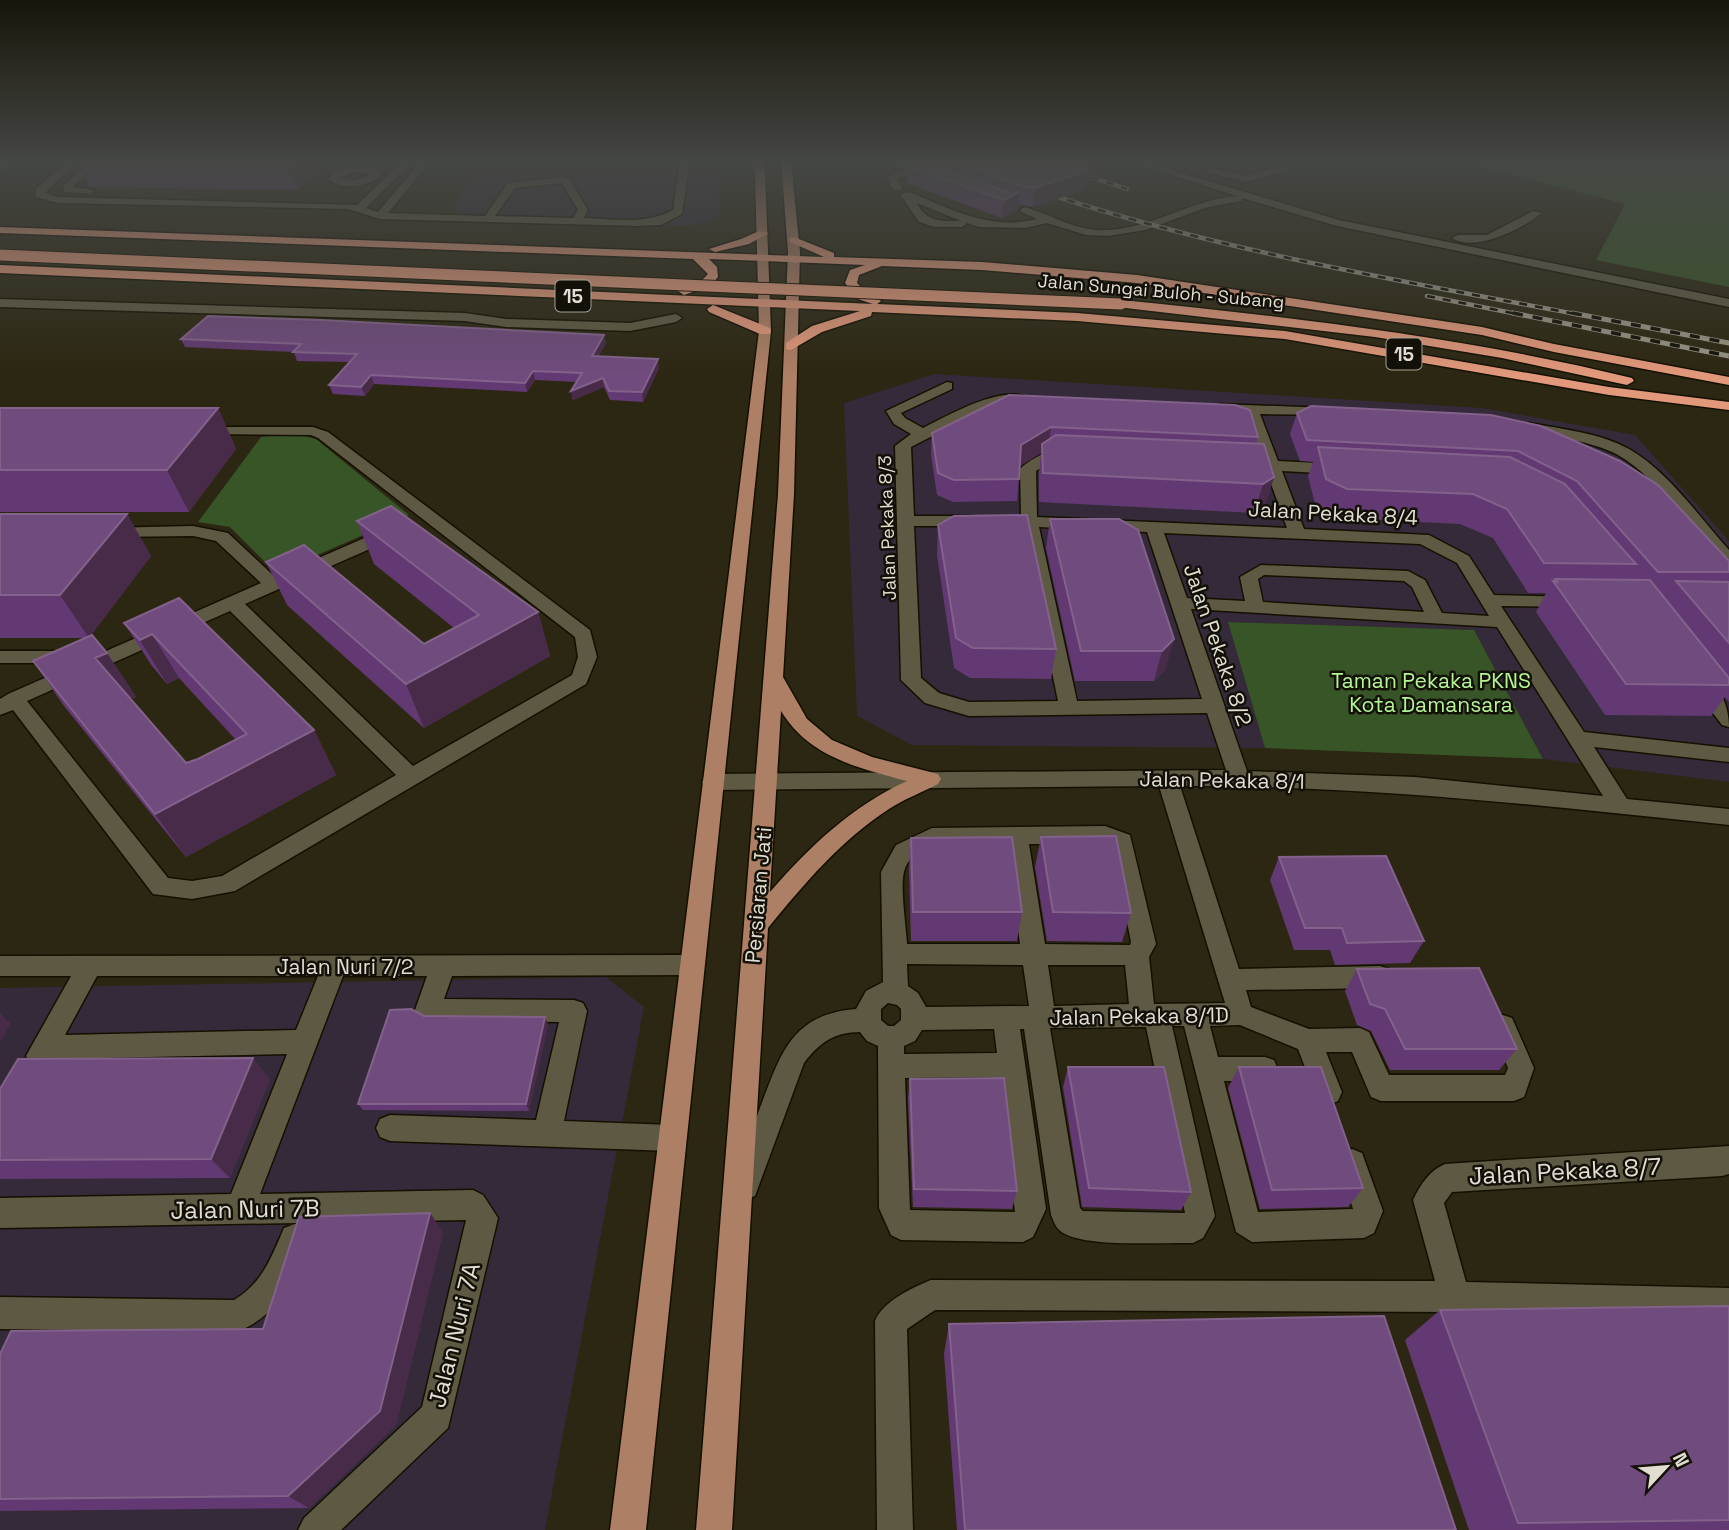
<svg xmlns="http://www.w3.org/2000/svg" width="1729" height="1530" font-family="'Space Grotesk',sans-serif">
  <rect width="100%" height="100%" fill="#2c2712"/>
  <path fill="#342a39" d="M487,161H718L720,217L704,223L681,226L465,220L452,207Z
    M934,374L1482,408L1635,435L1729,541V782L1543,759L1474,630L1229,622L1265,748L912,745L857,716L844,403Z
    M606,977L644,1007L545,1530H0V988Z"/>
  <path fill="#385528" d="M1459,161H1729V287L1596,260L1625,204Z
    M297,434L316,439L409,515L292,566L270,567L230,527L198,522L261,437Z
    M1228,622L1474,630L1543,759L1265,748Z"/>
  <g fill="none" stroke-linecap="round" stroke-linejoin="round">
    <g stroke="#141000" stroke-width="3">
      <path id="minor" d="M6,161H17L0,173V165Z
        M69,161H79L45,193L58,197L357,205L403,161H413L366,208L378,212L421,161H431L388,213L485,216L508,183L565,177L569,178L588,210L584,218C614,219 645,225 673,210L680,161H690L682,214L661,225L638,226L380,219L348,209L58,203L35,197L36,188ZM562,183L578,210L573,218L495,216L515,188Z
        M92,161H103L73,187L93,190V194L64,192L63,185Z
        M886,161H899L940,177L935,180L915,173L897,178L903,189L894,191L886,177L906,170Z
        M1127,161H1141L1339,220L1729,299V307L1337,226L1242,198V201L1208,207L1145,230L1108,236L1086,235L1047,223L1025,228L979,227L967,223L962,227H934L919,222L900,194L909,192C951,209 990,231 1037,219L1021,212L1020,210L1025,207C1049,214 1071,228 1096,230C1145,233 1188,200 1237,196ZM917,203L961,221C941,221 927,223 917,203Z
        M1284,165L1289,168L1287,170L1247,182L1207,172L1212,169L1247,176Z
        M354,166L377,169L381,175C367,188 343,191 328,179L336,170ZM354,172L370,174L355,180L340,178Z
        M1533,211L1542,213C1524,228 1474,253 1452,238L1458,235H1487Z
        M0,299L465,313L506,319L630,323L676,314L682,318L676,322L630,331L506,327L465,321L0,307Z
        M947,382L952,383V389L901,413L905,418L923,428C947,416 1009,380 1033,401L1026,405H993L911,447L914,516H974L982,521L974,526H914L921,678L939,693L969,702L1058,701L1022,526L1010,524L1008,521L1010,518L1021,516L1020,469L1023,466C1037,456 1057,443 1073,456L1065,461H1051L1036,471L1037,517L1287,528L1266,470L1244,469L1236,464L1244,459L1262,460L1245,413L1219,412L1212,408L1219,404L1330,408L1335,409L1337,412L1335,415L1260,414L1278,461L1338,464L1346,469L1338,474L1282,471L1304,529L1429,535L1469,556L1494,595L1575,597L1578,601L1575,605L1569,607L1501,606L1584,732L1729,748V762L1594,747L1627,799L1729,809V825C1546,806 1365,785 1180,786L1239,969L1380,966L1389,969L1392,977L1389,985L1380,988L1246,990L1251,1007L1309,1029L1360,1028L1369,1032L1389,1075H1505L1508,1068L1490,1026L1494,1018L1503,1015L1512,1018L1534,1068L1524,1097L1514,1101H1381L1371,1097L1352,1052H1326L1342,1092L1338,1101L1328,1105L1318,1101L1298,1049L1240,1025L1210,1026L1218,1057H1265L1274,1060L1278,1069L1274,1078L1265,1081H1224L1258,1212L1353,1209L1338,1163L1342,1153L1352,1149L1362,1153L1383,1211L1374,1233L1364,1238L1252,1242L1236,1232L1184,1026H1172L1215,1216L1203,1238L1193,1243C1161,1242 1089,1248 1063,1233C1056,1229 1054,1222 1051,1215L1024,1029H1020L1046,1209L1033,1237L1023,1242L901,1240L891,1235L879,1208L878,1046L867,1041L860,1032C834,1032 819,1043 804,1063L755,1196L745,1200L735,1196L731,1186C741,1159 751,1132 761,1105C781,1053 792,1014 856,1009L866,991L883,982L881,872L896,845L932,828L1105,826L1130,835L1156,944L1149,957L1154,1004L1225,1003L1159,786L713,790L705,788L702,782L705,776L713,774L1226,770L1207,713L969,716L925,703L901,680L895,446L911,434L894,424L886,411ZM1039,527L1147,532L1202,699L1077,701ZM1164,533L1420,544L1457,563L1489,616L1442,613L1425,580L1408,571L1261,565L1240,577L1245,601L1187,598ZM1264,575L1404,581L1412,587L1424,612L1263,602L1258,579ZM1191,609L1497,627L1603,796L1415,777L1247,771ZM1029,844H1104L1112,846L1131,942L1130,945L1045,944ZM1007,845L1020,944H907C906,926 900,887 904,872C912,836 979,845 1007,845ZM907,964L1023,965L1029,1006L926,1007L918,993L908,986ZM1048,965H1125L1129,1004L1054,1006ZM888,1003L897,1005L901,1009V1020L894,1026H888L881,1020V1009ZM1146,1027L1185,1213L1083,1211L1080,1208L1050,1028ZM994,1029L997,1053L904,1054V1046L915,1041L922,1030ZM1000,1077L1015,1212L910,1210L905,1078Z
        M1529,423C1562,429 1600,433 1629,449C1669,472 1699,517 1729,550V566L1723,565C1693,530 1658,478 1618,455C1590,440 1555,438 1524,430L1522,427L1524,424Z
        M202,427H313L328,432L590,630L597,657L586,684L235,891L192,899L153,894L13,710L0,715V699L8,694L261,583L216,541L193,536L109,537L101,532L103,528L193,526L228,533L275,577L385,529H397L399,533L397,537L245,604L413,766L572,675L578,657L575,637L318,438L311,435L197,434L195,431L197,428ZM230,611L396,775L222,876L192,881L168,878L27,701Z
        M0,651H71L78,653L80,657L78,661L71,663H0Z
        M1702,679C1722,685 1729,709 1729,727L1722,725L1692,686L1695,681Z
        M691,955L700,958L703,965L700,972L691,975L452,976L444,999L574,1000L583,1003L587,1011L564,1121L672,1125L682,1129L686,1138L682,1147L672,1151L390,1141L380,1137L376,1128L380,1119L390,1115L536,1120L559,1022L428,1021L419,1018L415,1010L427,976H343L260,1194L473,1190L483,1195L498,1218L448,1428L341,1530H298L304,1518L422,1407L466,1220L0,1228V1198L231,1194L287,1054L52,1059L48,1064L39,1068L30,1064L26,1056L71,976H0V956ZM97,976H318L296,1030L65,1035Z
        M1729,1146V1174L1722,1176L1452,1192L1444,1203L1466,1282L1729,1288V1320L1455,1312L935,1310L907,1329L913,1530H877L875,1321C883,1301 912,1288 931,1280L1435,1281L1413,1200C1420,1185 1430,1170 1445,1164Z
        M295,1224L306,1228L310,1239C292,1281 282,1313 237,1332L0,1329V1297L234,1300C262,1284 272,1256 284,1228Z"/>
    </g>
    <g stroke="#141000" stroke-width="3">
      <path id="major" d="M752,161H762L765,172L771,331L646,1530H610L759,331L755,172Z
        M781,161H791L800,252L794,494L783,677L807,719L832,740L872,757L938,774L941,779L938,784C921,793 904,799 889,809C841,840 804,884 768,928L732,1530H696L778,494L788,252ZM781,711C809,757 858,768 907,781C852,806 810,846 770,892Z"/>
    </g>
    <g stroke="#141000" stroke-width="3">
      <path id="highway" d="M0,227L824,257L790,242V238L794,237L834,253V257L982,262L1137,275L1482,327L1554,344L1729,377V385L1554,352L1482,335L1137,283L982,270L882,266L859,275L857,283C866,293 874,294 881,301L877,304L1077,313L1285,331L1609,387L1729,402V410L1609,395L1285,339L1077,321L872,312L871,316L822,332L791,350L786,349V343L812,326L860,311L0,273V265L873,304L858,299L845,283L850,270L865,265L709,259L717,267L718,277L710,286L684,295L678,291L680,288L702,280L708,274L693,259L0,233Z
        M759,231L769,233L749,244L715,252L709,249L741,239Z
        M1121,300C1292,317 1464,337 1632,378L1634,381L1627,385L1502,358L1375,337L1117,307V301Z
        M713,305L770,328L771,331L770,334H760L709,312L707,309Z"/>
    </g>
    <use href="#minor" fill="#5e5943" fill-rule="evenodd"/>
    <use href="#major" fill="#ad7f64" fill-rule="evenodd"/>
    <use href="#highway" fill="#e2987a" fill-rule="evenodd"/>
    <g stroke="#989484" stroke-width="4.5">
      <path id="rail-far1" d="M1091,177L1127,189
        M1052,195C1225,252 1403,281 1581,315
        M1427,296L1522,315"/>
    </g>
    <g stroke="#989484" stroke-width="5">
      <path id="rail" d="M1513,313L1729,356
        M1572,313L1729,343"/>
    </g>
    <use href="#rail-far1" stroke="#121007" stroke-width="2.5" stroke-dasharray="8" stroke-linecap="butt"/>
    <use href="#rail" stroke="#121007" stroke-width="3.5" stroke-dasharray="10" stroke-linecap="butt"/>
    <g stroke="#141000" stroke-width="13" stroke-linecap="butt">
      <path id="highway-bridge" d="M0,255L1121,304"/>
    </g>
    <use href="#highway-bridge" stroke="#e2987a" stroke-width="11"/>
  </g>
  <path fill="#633973" d="M330,161L298,190L90,187L80,164Z
    M921,161H1105V166L1082,190L1033,207L1018,204V210L1002,218L907,183L908,166Z
    M181,339L606,343L598,357L659,368L643,402L610,400L604,387L573,400L571,391L577,382L535,380L527,392L374,384L365,396L333,394L329,385L349,362L297,361L294,352L185,347Z
    M1009,395L1258,437L1256,444L1274,477L1265,506L1254,513L1039,502V472L1041,453L1020,466L1017,501L953,502L937,495L931,455L932,433Z
    M0,408H218L236,449L189,512H0Z
    M1297,413L1491,415L1729,561V702L1725,697L1711,716L1605,715L1536,612L1546,593H1528L1493,538L1460,524L1336,518L1316,508L1308,476L1313,462L1300,461L1290,434Z
    M0,514H127L151,556L91,635L107,653L136,697L131,699L186,763L198,759L236,740L179,678L167,684L152,666L124,623L179,598L314,730L336,775L186,857L64,706L33,661L84,638H0Z
    M1050,519L1138,530L1166,669L1154,681H1075L1046,548Z
    M357,521L538,612L550,656L424,728L287,605L266,562L424,644L454,628L374,564Z
    M938,525L1056,649L1051,679L970,678L954,668L937,555Z
    M1041,837L1131,913L1122,942L1047,941L1035,867Z
    M911,838L1022,912L1017,941H911L909,868Z
    M1279,857L1424,941L1410,963L1335,965L1330,950H1294L1270,880Z
    M1357,969L1517,1049L1499,1070H1390L1371,1031L1357,1025L1345,991Z
    M548,1025L529,1111L363,1110L358,1104Z
    M1068,1067L1191,1192L1181,1210L1082,1207L1063,1087Z
    M1239,1067L1363,1188L1348,1207L1260,1209L1228,1088Z
    M270,1079L230,1178L0,1179V1089Z
    M910,1079L1017,1191L1012,1209L913,1207L908,1099Z
    M443,1232L396,1425L309,1508L0,1511V1354L263,1329Z
    M1729,1306V1530H1469L1405,1340L1440,1310Z
    M949,1324L1456,1530H957L944,1354Z"/>
  <path fill="#472b48" d="M297,161H330L298,190L290,167Z
    M1095,161H1105V166L1082,190L1033,207L1035,188Z
    M1019,192L1018,210L1002,218L1004,200Z
    M604,335L606,343L593,365L592,356Z
    M658,359L659,368L643,402L642,392Z
    M533,371L535,380L527,392L525,383Z
    M371,375L374,384L365,396L361,387Z
    M603,378L604,387L573,400L571,391Z
    M218,408L236,449L189,512L167,470Z
    M1051,427L1048,448L1042,444L1041,453L1019,467L1021,445Z
    M1274,477L1265,506L1254,513L1263,484Z
    M127,514L151,556L89,638L60,595Z
    M538,612L550,656L424,728L406,684Z
    M152,634L179,678L167,684L140,640Z
    M1174,639L1166,669L1154,681L1162,651Z
    M107,653L136,697L124,702L95,658Z
    M314,730L336,775L186,857L155,814Z
    M0,1013L11,1024L0,1042Z
    M545,1017L548,1025L529,1111L526,1104Z
    M253,1058L270,1079L230,1178L211,1159Z
    M430,1213L443,1232L396,1425L309,1508L288,1496Z"/>
  <path fill="#704b7d" stroke="#82628a" stroke-width="2" d="M85,161H297L290,167L80,164Z
    M916,161H921L1012,194L1019,192L1004,200L908,166Z
    M953,161H1095L1084,172L1035,188L1024,187Z
    M208,316L321,320L604,335L592,356L658,359L642,392L609,391L603,378L571,391L582,373L533,371L525,383L371,375L361,387L329,385L357,354L293,352L301,344L181,339Z
    M1009,395L1235,405L1250,410L1258,437L1051,427L1021,445L1019,479L954,480L938,473L932,433Z
    M1311,406L1491,415L1541,426L1620,461L1658,485L1729,561V572H1658L1577,481L1518,451L1307,440L1297,413Z
    M0,408H218L167,470H0Z
    M1056,435L1264,444L1274,477L1263,484L1043,473L1042,444Z
    M1318,447L1510,457L1565,484L1636,564L1544,563L1507,509L1473,494L1347,489L1326,479Z
    M391,506L538,612L406,684L266,562L304,545L424,644L479,615L357,521Z
    M0,514H127L60,595H0Z
    M1027,515L1056,649L973,648L956,638L938,525L954,516Z
    M1050,519H1119L1138,530L1174,639L1162,651H1081Z
    M1555,579L1650,580L1729,678V685L1626,684L1553,581L1557,582Z
    M1676,581L1729,582V643Z
    M179,598L314,730L155,814L33,661L92,635L107,653L95,658L186,763L198,759L247,734L152,634L140,640L124,623Z
    M1116,836L1131,913L1053,912L1041,837Z
    M1012,837L1022,912H913L911,838Z
    M1386,856L1424,941L1347,943L1342,928H1305L1279,857Z
    M1479,968L1517,1049H1405L1385,1009L1370,1004L1357,969Z
    M411,1009L424,1016L545,1017L526,1104H358L390,1010Z
    M253,1058L211,1159L0,1160V1089L18,1059Z
    M1068,1067H1164L1191,1192L1089,1188Z
    M1239,1067H1321L1363,1188L1272,1190Z
    M1004,1078L1017,1191L914,1189L910,1079Z
    M430,1213L380,1411L288,1496L0,1499V1354L11,1331L263,1329L299,1217Z
    M1729,1306V1520L1518,1523L1440,1310Z
    M1384,1316L1456,1530H965L949,1324Z"/>
  <linearGradient id="sky" x2="0" y2="1"><stop stop-color="#18150a"/><stop offset="0.43" stop-color="#454744"/><stop offset="1" stop-color="#454744" stop-opacity="0"/></linearGradient>
  <rect width="1729" height="375" fill="url(#sky)"/>
  <g text-anchor="middle" dominant-baseline="central" stroke-width="5" stroke-linejoin="round" paint-order="stroke">
    <g font-size="18" fill="#e1ded1" stroke="#121007">
      <text transform="translate(1161 291) rotate(5)">Jalan Sungai Buloh - Subang</text>
      <text transform="translate(887 528) rotate(-92)">Jalan Pekaka 8/3</text>
    </g>
    <g fill="#121007" stroke="#a3a094" stroke-width="2">
      <rect x="555.5" y="280.5" width="35" height="31" rx="5"/>
      <rect x="1386.5" y="338.5" width="35" height="31" rx="5"/>
    </g>
    <g font-size="19" font-weight="bold" fill="#e1ded1">
      <text x="573" y="296">15</text>
      <text x="1404" y="354">15</text>
    </g>
    <g font-size="21" fill="#e1ded1" stroke="#121007">
      <text transform="translate(1333 513) rotate(3)">Jalan Pekaka 8/4</text>
      <text transform="translate(1218 645) rotate(71)">Jalan Pekaka 8/2</text>
      <text transform="translate(1222 780) rotate(1)">Jalan Pekaka 8/1</text>
      <text transform="translate(758 895) rotate(-85)">Persiaran Jati</text>
      <text x="345" y="966">Jalan Nuri 7/2</text>
      <text transform="translate(1139 1016) rotate(-1)">Jalan Pekaka 8/1D</text>
    </g>
    <g font-size="21" fill="#b4f593" stroke="#121007">
      <text x="1431" y="680">Taman Pekaka PKNS<tspan x="1431" dy="24">Kota Damansara</tspan></text>
    </g>
    <g font-size="24" fill="#e1ded1" stroke="#121007">
      <text transform="translate(1565 1171) rotate(-3)">Jalan Pekaka 8/7</text>
      <text transform="translate(245 1209) rotate(-1)">Jalan Nuri 7B</text>
      <text transform="translate(454 1335) rotate(-76)">Jalan Nuri 7A</text>
    </g>
  </g>
  <g transform="translate(1666 1467) rotate(64)" stroke="#121007" stroke-width="5" paint-order="stroke">
  <path d="M0-5L12 26L0 18L-12 26Z" fill="#e1ded1"/>
  <text y="-10" font-size="19" font-weight="bold" text-anchor="middle" fill="#e1ded1">N</text>
  </g>
</svg>
